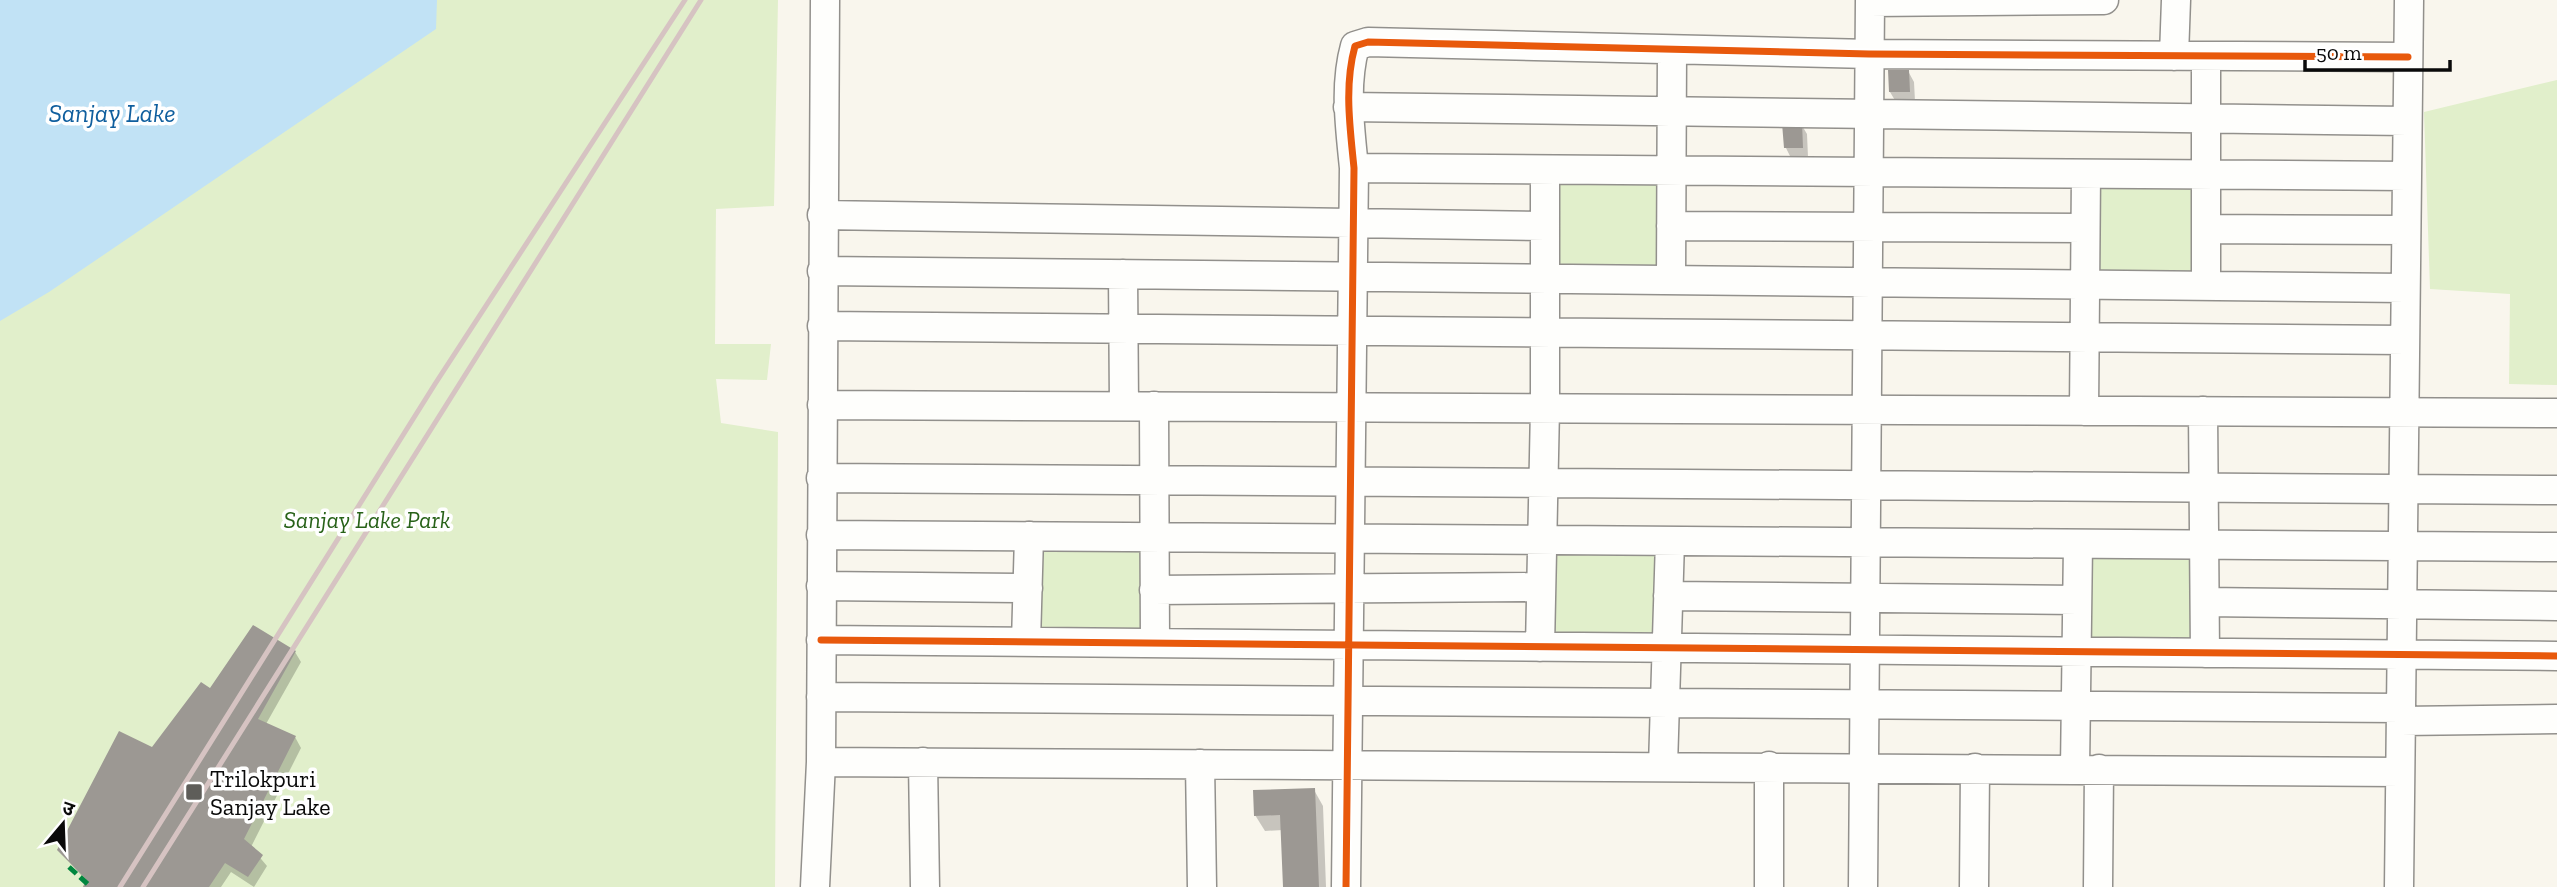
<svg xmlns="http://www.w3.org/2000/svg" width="2557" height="887" font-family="'Zilla Slab','Noto Sans Devanagari',serif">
  <rect width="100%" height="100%" fill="#f9f6ed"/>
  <path fill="#e1efcb" d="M0,0H778L774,206L716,209L715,344H771L767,380L716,379L721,423L778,432L775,887H0Z
    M2557,80V385L2509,384L2510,294L2430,289L2424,112Z
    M1551,173L1664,174L1665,275L1549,274Z
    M2091,180L2202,181V281L2090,280Z
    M1033,538L1147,539L1148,640L1032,639Z
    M1549,544L1663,545L1661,640L1548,639Z
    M2084,547L2198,548V649L2083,648Z"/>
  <path fill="#c1e2f5" d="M0,0H437L436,29L49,292L0,321Z"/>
  <path fill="#0003" d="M1908,71L1914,82L1915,101L1896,102L1890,92Z
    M1801,124L1807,134L1808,157L1791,158L1786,148Z
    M295,652L301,662L266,724L295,737L301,748L251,847L267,866L254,887L231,872L221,887H85L87,882L59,850L210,691Z
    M1314,790L1323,806L1326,887H1285L1283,830L1265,831L1255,815Z"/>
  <path fill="#9c9893" d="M1888,70H1909L1910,92H1889Z
    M1802,122L1803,148H1784L1782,123Z
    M253,625L296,651L258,719L296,736L244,839L263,855L248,877L225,863L209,887H83L86,879L57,850L119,731L152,747L201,682L210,688Z
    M1315,788L1319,887H1283L1280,815L1254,816L1253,790Z"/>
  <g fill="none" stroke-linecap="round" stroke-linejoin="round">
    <g stroke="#92908c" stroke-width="31">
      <path id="minor" d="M1870,2L2104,0
        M2174,56L2176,0
        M1348,107L2407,121
        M1354,168L2407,176
        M822,215L1545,226
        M1671,226L2085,228
        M2206,229L2406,230
        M822,271L2405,288
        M1123,274L1124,406
        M1671,280L1672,51
        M2206,286V56
        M822,326L2405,340
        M822,405L2557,413
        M1154,406L1155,643
        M2084,411L2086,174
        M2203,411L2205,653
        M821,478L2557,490
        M821,535L2557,547
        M821,586L1028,588
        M1154,590L1541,587
        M1668,596L2077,600
        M2205,602L2557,606
        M821,640L2557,656
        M1026,642L1029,536
        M1540,647L1545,408V170
        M821,697L2401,708
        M2401,721L2557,719
        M821,762L2400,772
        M923,762L925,887
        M1200,764L1202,887
        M1663,766L1670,541
        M1769,766V887
        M2075,769L2078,544
        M815,887L821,762L825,0
        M1346,887L1354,168C1350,127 1344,86 1355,46L1368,42L1869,54L2408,57
        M1863,887L1870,0
        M1974,887L1975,768
        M2098,887L2099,769
        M2399,887L2409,0"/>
    </g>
    <use href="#minor" stroke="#fefefc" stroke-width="28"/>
    <path stroke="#d6c3c2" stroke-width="5" d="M120,887L435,384L685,0
      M143,887L701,0"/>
    <path stroke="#00873e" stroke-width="5" stroke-dasharray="10 5" stroke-linecap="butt" d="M69,867L91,887"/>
    <g stroke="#fff" stroke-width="11">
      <path id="cycleway" d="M821,640L2557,656
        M1346,887L1354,168C1350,127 1344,86 1355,46L1368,42L1869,54L2408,57"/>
    </g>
    <use href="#cycleway" stroke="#e8590c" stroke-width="7"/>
  </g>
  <rect fill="#5e5d59" stroke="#fff" stroke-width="2.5" x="185" y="783" width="18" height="18" rx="3.5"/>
  <g text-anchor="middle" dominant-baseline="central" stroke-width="7" stroke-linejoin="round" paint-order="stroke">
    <g font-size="24" font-style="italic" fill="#286219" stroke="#fff">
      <text x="367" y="519">Sanjay Lake Park</text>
    </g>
    <g font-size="24" fill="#0a0a0a" stroke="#fff" text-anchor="start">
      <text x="210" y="778">Trilokpuri<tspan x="210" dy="28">Sanjay Lake</tspan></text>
    </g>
    <g font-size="26" font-style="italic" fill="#105f9e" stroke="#fff">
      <text x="112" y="113">Sanjay Lake</text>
    </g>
  </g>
  <g transform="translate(63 824) rotate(19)" stroke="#ffffff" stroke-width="5" paint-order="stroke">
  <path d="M0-5L12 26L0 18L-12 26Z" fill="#0a0a0a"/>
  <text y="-10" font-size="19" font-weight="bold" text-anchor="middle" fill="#0a0a0a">उ</text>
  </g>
  <path d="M2305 60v10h145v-10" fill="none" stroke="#0a0a0a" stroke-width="3.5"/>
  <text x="2316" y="60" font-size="21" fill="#0a0a0a" stroke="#ffffff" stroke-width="5" paint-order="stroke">50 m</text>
</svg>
